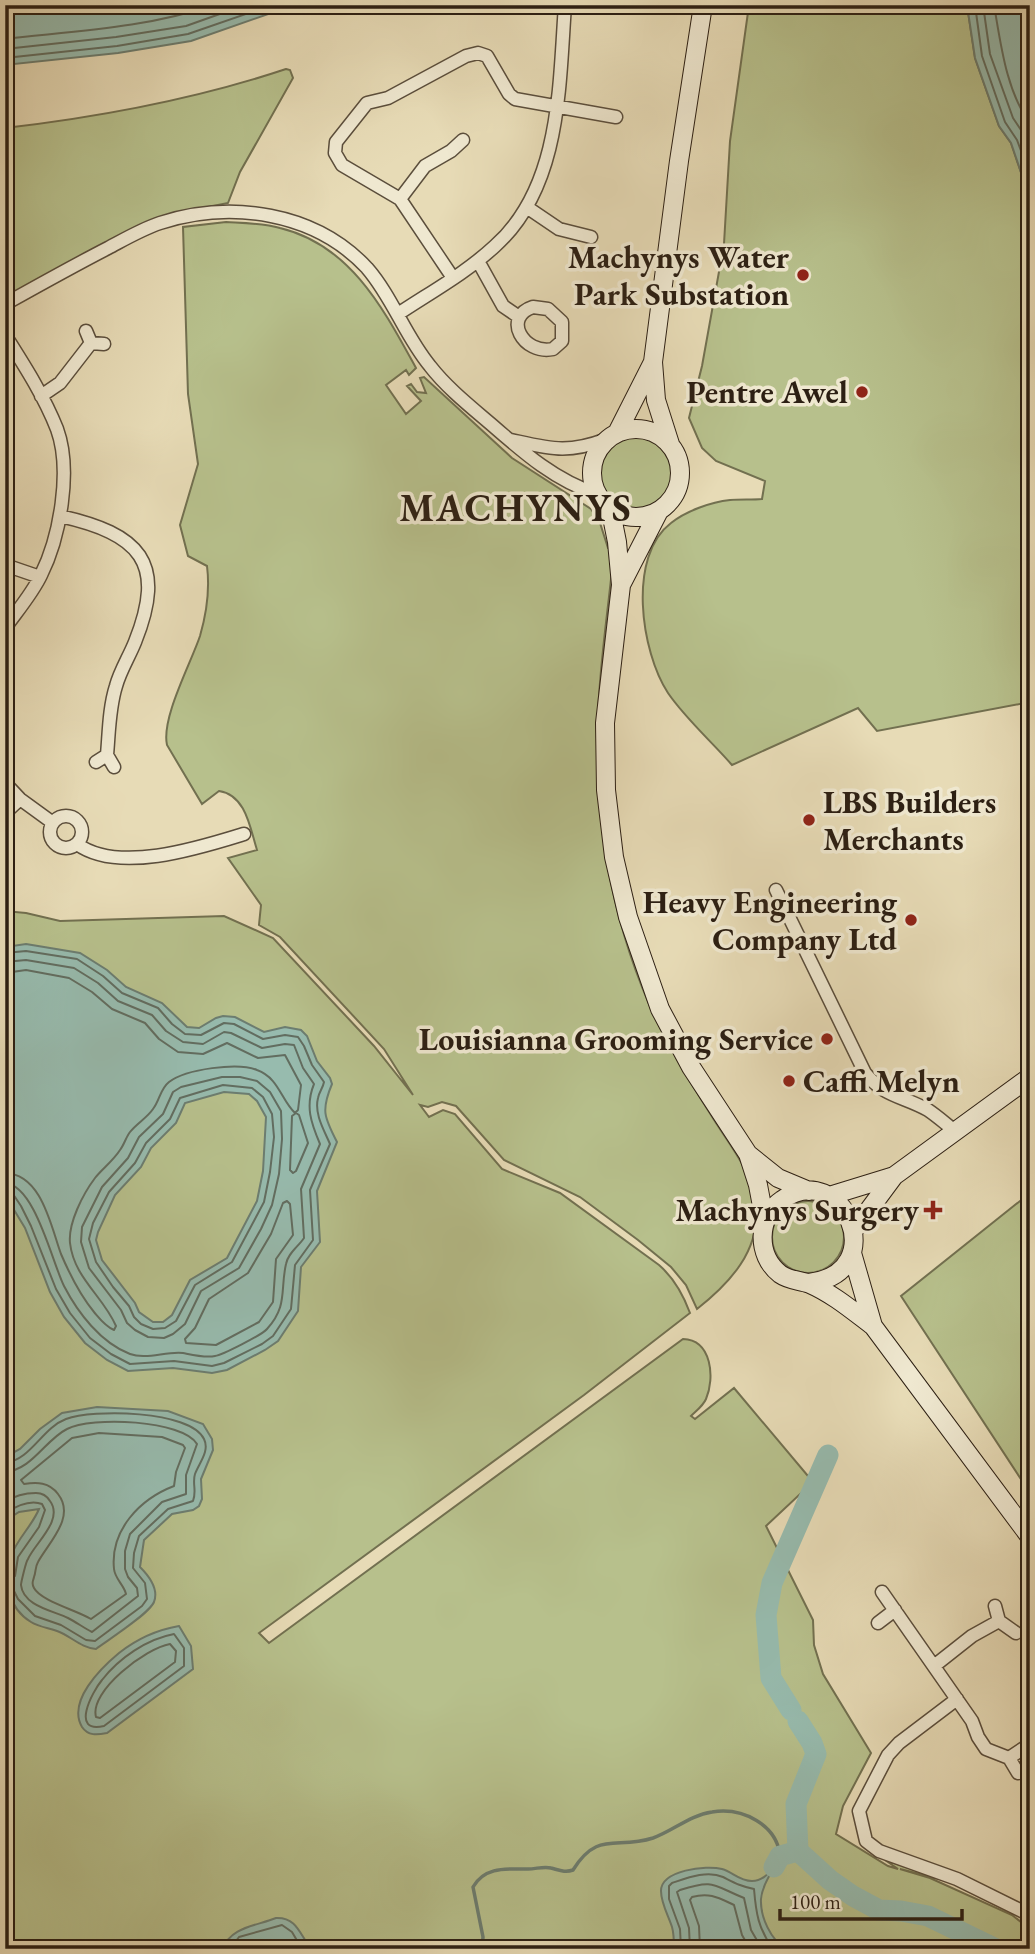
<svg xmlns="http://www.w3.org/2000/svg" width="1035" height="1954" font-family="'EB Garamond',serif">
  <rect width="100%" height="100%" fill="#e7dbb6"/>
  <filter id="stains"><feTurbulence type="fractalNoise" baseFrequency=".00286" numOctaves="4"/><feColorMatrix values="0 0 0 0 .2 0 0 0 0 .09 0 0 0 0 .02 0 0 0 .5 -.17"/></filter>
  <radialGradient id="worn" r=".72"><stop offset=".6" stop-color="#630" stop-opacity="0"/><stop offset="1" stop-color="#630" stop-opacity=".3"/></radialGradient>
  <path fill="#b7c08c" stroke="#727050" stroke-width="2" d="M749,5H967L975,58L999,126L1011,143L1030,199V702L877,731L858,708L732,765C712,742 685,718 668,693C641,652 627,556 671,523C686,511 711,502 730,500C741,499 752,500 762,499L765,481L716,461L702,448L689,418L702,366L724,244L730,141Z
    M286,69L290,70L293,78L240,172L228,203L163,216L5,300V128C100,117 196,99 286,69Z
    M226,222C244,223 263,223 280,228C351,245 384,310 416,368L409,375L406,370L386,385L406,414L421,401L407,386L411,384L417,392L426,393L420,378L424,377L512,458L591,509L600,523L608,548H612L613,560C608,611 600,662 598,714C593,812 610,913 649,1004C666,1043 688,1079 711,1115C728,1143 752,1170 756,1204C761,1250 730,1283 697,1309L686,1285L671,1267L638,1240L580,1197L504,1160L456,1106L442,1102L428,1107L420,1105L429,1117L443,1110L455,1114L502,1169L560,1193L659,1265C674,1278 683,1294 690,1313L584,1395L259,1633L269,1643L683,1339C712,1340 715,1378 706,1399C703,1406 696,1411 691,1416L695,1419L734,1388L813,1482L766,1526L813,1620L814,1645L823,1674L871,1753L843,1806L836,1834L888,1866L898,1869L885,1860L955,1883L900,1869L930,1878L1012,1915L1030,1929V1949H5V911L26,913L60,921L224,916L273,938L374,1046L413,1095L384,1049L280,937L259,925L261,905L228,858L257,850C250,828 246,795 219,791L202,804L167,745C161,718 191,663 200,636C207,612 210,590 207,566L188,556L180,525L198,464L188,394L183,227Z
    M598 472a38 38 0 1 1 76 0a38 38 0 1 1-76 0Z
    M1030,1193V1493L901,1296Z
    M772 1237a36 36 0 1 1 72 0a36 36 0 1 1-72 0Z"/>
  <path fill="#97bbae" stroke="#6c7d70" stroke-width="2" fill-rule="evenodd" d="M5,5H294L191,41L118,53L5,65Z
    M967,5H1030V199L1011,143L999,126L975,58Z
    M26,944L80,953L107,970L126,987L162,1003L187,1027L199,1028L216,1018L223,1016L235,1017L264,1032L285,1027L301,1030L307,1036L317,1061L330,1078L332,1084C321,1110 324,1117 337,1142L317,1191L320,1242L301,1267L298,1311L278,1341L265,1350L227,1370L212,1373L173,1368L128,1371L107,1360L85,1343L64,1317L50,1292L25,1228L5,1195V947ZM224,1092L249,1094L257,1101L266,1117L263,1171L257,1201L227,1258L190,1280L172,1315L163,1322H153L139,1312L135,1303L102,1260L96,1240L98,1232L115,1195L141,1167L151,1148L176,1123L185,1103Z
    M97,1407L168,1411L203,1424L212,1439L213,1450L201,1479L202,1499L199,1506L193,1510L172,1514L144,1540L140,1567C149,1576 159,1589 154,1602C149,1614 108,1640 96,1649C81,1648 71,1636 57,1631C49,1628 39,1627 31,1622C8,1608 3,1581 11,1556C17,1539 32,1526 39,1509L19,1512L5,1521V1457L20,1449L40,1429L62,1413Z
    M179,1626L191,1646L193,1669L107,1733C97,1735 88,1736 82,1727C67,1701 101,1668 119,1653C138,1638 156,1630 179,1626Z
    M774,1867C768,1878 762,1888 761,1899C760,1917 771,1940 786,1949H674C674,1941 674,1934 672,1927C668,1915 661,1903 661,1891C661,1870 706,1865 722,1869C733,1872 739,1881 752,1881C762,1881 767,1875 774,1867Z
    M276,1918C297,1917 300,1935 311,1949H223C230,1927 256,1926 276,1918Z"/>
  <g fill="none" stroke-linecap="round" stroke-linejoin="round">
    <path stroke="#626d60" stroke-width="2" d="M975,5L982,56L1005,122L1017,140L1030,175
      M983,5L990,54L1013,118L1025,136L1030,149
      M994,5C1001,45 1006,90 1030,124
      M5,39C75,31 147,28 213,5
      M5,49L116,37L186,26L245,5
      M5,58L117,46L188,34L272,5
      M5,953L26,951L77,959L103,976L122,993L158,1008L172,1024L185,1034L201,1035L224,1023L234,1024L263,1039L285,1035L298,1037L304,1046L312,1065L324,1082C323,1088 319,1092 318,1098C314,1114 324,1130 330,1144L310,1190L313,1240L295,1265L291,1309L273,1336L262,1344L224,1363L212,1366L174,1361L130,1364L111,1354L90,1338L70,1313L56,1289L31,1226L21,1206L13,1194L5,1192
      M5,962L26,960L74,968L98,983L118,1001L152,1015L166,1031L183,1042L203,1044L224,1032L231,1033L262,1048L285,1044L294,1045L303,1068L314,1084C305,1106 311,1123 320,1144L301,1189L304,1238C298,1247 288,1253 286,1264C280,1290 288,1306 267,1329C262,1335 222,1355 215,1356C205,1358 193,1355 183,1353C166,1351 146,1360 130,1354C101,1343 78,1313 64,1286C52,1262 35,1185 5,1183
      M5,973L26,970L69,978L92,992L112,1009L145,1023L159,1039L178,1052L203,1054L227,1043L258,1058L285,1055L301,1085L298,1110L295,1113C281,1100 279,1078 257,1070C238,1062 186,1069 169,1082C160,1089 160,1100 153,1109C147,1118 137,1123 130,1132C126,1137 124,1145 120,1150C113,1161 102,1169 95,1178C83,1194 68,1223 70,1243C74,1278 103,1296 116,1326L114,1330C105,1326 100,1319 94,1312C80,1295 70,1275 61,1254C51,1227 42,1174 5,1173
      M222,1077H240L257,1081L270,1092L281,1111L282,1139L279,1174L272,1205L261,1229L239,1268L201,1291L185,1324L173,1334L164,1338L148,1337L135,1330L127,1323L121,1310L89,1268L81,1242L82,1227L102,1187L128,1158L139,1137L163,1114L173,1092L181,1087Z
      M223,1085L252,1088L263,1097L272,1114L274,1137L270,1172L264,1202L232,1262L195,1285L176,1321L165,1328L153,1329L141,1324L134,1317L129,1306L113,1287L96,1262L89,1239L93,1223L109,1192L135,1163L146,1143L170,1119L180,1098Z
      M296,1113L299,1115L308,1143L296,1171L293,1173L290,1170L292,1116Z
      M287,1201L290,1204L293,1235L276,1259L273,1302L259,1322L216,1345L186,1343L185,1339L195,1328L209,1299L248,1273L271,1234L283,1203Z
      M99,1433L162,1437L183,1445L185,1448L176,1472L174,1486C140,1499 110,1530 114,1569C115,1579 124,1585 126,1594L91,1619C76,1610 41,1601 34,1588C31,1583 33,1582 34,1577C36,1572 35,1567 38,1562C49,1542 76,1517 58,1494C49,1482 37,1482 24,1484L21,1480L72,1438Z
      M5,1463C31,1460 42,1428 66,1419C92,1409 190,1410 204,1439C210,1451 199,1463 195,1474C192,1483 197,1491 193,1501L168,1509L139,1536L134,1553L133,1568L145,1583L147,1599L142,1606L95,1641L86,1640L61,1625L35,1616L18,1599L13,1589L5,1587
      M5,1472C32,1470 45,1440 67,1429C91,1416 183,1420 197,1444L186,1475V1494L162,1502L130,1534L125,1551V1569L128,1577L137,1588L138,1596L92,1632C84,1628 76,1622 68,1618C54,1611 23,1606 21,1585C21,1583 26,1561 28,1559C35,1543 64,1520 50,1501C47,1496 42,1493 36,1493C26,1493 14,1496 5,1502
      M5,1513C16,1506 30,1499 42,1504L45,1510L39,1527L18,1557L15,1576L7,1582L5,1580
      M174,1634L184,1648V1666L104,1726C70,1734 92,1692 102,1680C119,1658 147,1639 174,1634Z
      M170,1644L176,1651L175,1662L100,1718L96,1717C89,1691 146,1648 170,1644Z
      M230,1949L239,1937L282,1925L292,1932L302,1949
      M681,1949L680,1929L669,1899V1886L672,1883C687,1878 707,1870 723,1877C735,1883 740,1886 754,1889C756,1913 758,1928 773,1949
      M690,1949L689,1928L677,1892L680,1890C715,1879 712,1885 744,1898L751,1930L762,1949
      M700,1949L699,1926L690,1900L692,1897C710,1892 719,1898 734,1905L742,1935L750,1949"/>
    <path stroke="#6c7d70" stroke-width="3.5" d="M482,1949L483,1937L473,1887C485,1866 507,1869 528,1869C536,1869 544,1866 551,1868C559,1870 565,1873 573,1870C598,1830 616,1850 653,1838C673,1831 690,1815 712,1812C743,1807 777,1825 780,1856"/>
    <path stroke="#97bbae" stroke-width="21" d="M791,1710L771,1678L766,1615L772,1583L828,1455
      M798,1851L830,1880L853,1896L879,1910L901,1911L928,1916L996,1949
      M774,1867L780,1856L798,1851L796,1804L816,1754L812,1743L798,1721"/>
    <g stroke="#5b4e3c" stroke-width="15">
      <path id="street" d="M400,199L425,166L451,151L463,140
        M528,208L559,229L591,237
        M478,261L503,306L519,317
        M453,278L400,199L342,165L335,153L336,142L367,103L388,98L466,56L478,53L487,56L509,94L515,99L616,117
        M5,304C39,285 73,266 108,248C125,239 142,229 160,223C231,200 315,212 367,268C393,298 405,336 430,366C447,388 471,407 492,425C524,453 556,481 597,494
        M533,307L548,309L562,322V341L553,349C523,355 502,317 533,307Z
        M398,314C431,292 466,273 495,246C561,187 559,87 565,5
        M86,331L91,343L104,344
        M5,335C24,365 44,396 57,429C72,470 60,537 41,575C32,594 17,611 5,628
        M41,396L60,383L91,343
        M511,440C552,449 567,454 607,439
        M60,516C140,534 167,562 135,642C129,657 120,671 116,686C109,708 109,733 107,755
        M5,565L40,577
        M96,762L107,755L114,767
        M5,783L20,799L53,823
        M5,813L20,799
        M50 832a16 16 0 1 1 32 0a16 16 0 1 1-32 0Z
        M77,844C118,874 199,848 244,834
        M776,890L865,1073C884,1097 903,1096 928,1110C937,1116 946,1124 955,1131
        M882,1592L972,1721L978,1737L986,1749L1009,1758L1018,1773
        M999,1621L1016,1633
        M878,1623L895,1610
        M934,1666L972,1636L999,1621L995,1606
        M957,1699L899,1743L888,1755L859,1811L866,1841L879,1851L957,1879L1030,1915
        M1009,1758L1027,1746"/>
    </g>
    <g stroke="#2c1f13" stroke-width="20">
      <path id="secondary" d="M592 473a44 44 0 1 1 88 0a44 44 0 1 1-88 0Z
        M617,433L653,362
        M670,444L656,400L653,362L679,161L703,5
        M606,505L613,522L617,542L621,585L605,723L606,790L614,857L628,917L660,1009L691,1067L748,1154L758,1185L765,1222
        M621,585L659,511
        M748,1154L778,1178L809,1191
        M829,1196L894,1176
        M854,1230L894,1176L1030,1077
        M852,1253L873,1326
        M809,1283C894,1272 842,1157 782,1200C757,1217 756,1255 780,1274C790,1281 800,1280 810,1284C833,1294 853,1311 873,1326L1030,1537"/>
    </g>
    <use href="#street" stroke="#efe8d0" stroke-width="12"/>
    <use href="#secondary" stroke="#efe8d0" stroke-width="18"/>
  </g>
  <g fill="#8f2418" stroke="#efe8d0" stroke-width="2.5">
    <circle cx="803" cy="275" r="7"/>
    <circle cx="862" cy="392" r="7"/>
    <circle cx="809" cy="820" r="7"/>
    <circle cx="911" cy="920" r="7"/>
    <circle cx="827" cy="1039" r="7"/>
    <circle cx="789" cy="1081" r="7"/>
    <path d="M929.5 1199.5h7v7h7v7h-7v7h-7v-7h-7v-7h7z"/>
  </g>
  <g text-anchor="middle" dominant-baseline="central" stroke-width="7" stroke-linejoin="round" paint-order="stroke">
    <g font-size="32" font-weight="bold" fill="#2c1f13" stroke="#efe8d0" text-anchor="end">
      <text x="789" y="257">Machynys Water<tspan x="789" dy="37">Park Substation</tspan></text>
      <text x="848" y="392">Pentre Awel</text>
      <text x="823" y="802" text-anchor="start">LBS Builders<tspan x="823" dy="37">Merchants</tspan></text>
      <text x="897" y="902">Heavy Engineering<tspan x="897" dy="37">Company Ltd</tspan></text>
      <text x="813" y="1039">Louisianna Grooming Service</text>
      <text x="803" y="1081" text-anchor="start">Caffi Melyn</text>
      <text x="919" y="1210">Machynys Surgery</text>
    </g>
    <g font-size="38" font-weight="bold" letter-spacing="2" fill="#2c1f13" stroke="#efe8d0">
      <text x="516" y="507">MACHYNYS</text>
    </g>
  </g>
  <rect width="1035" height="1954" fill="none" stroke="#e7dbb6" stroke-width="28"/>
  <rect x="7" y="7" width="1021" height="1940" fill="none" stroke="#2c1f13" stroke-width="3.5"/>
  <rect x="14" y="14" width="1007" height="1926" fill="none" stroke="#2c1f13" stroke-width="2"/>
  <path d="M780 1909v10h182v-10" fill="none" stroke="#2c1f13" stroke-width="3.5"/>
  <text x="790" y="1909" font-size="21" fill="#2c1f13" stroke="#efe8d0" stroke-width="5" paint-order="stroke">100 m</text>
  <rect width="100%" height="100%" filter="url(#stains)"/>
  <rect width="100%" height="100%" fill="url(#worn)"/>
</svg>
